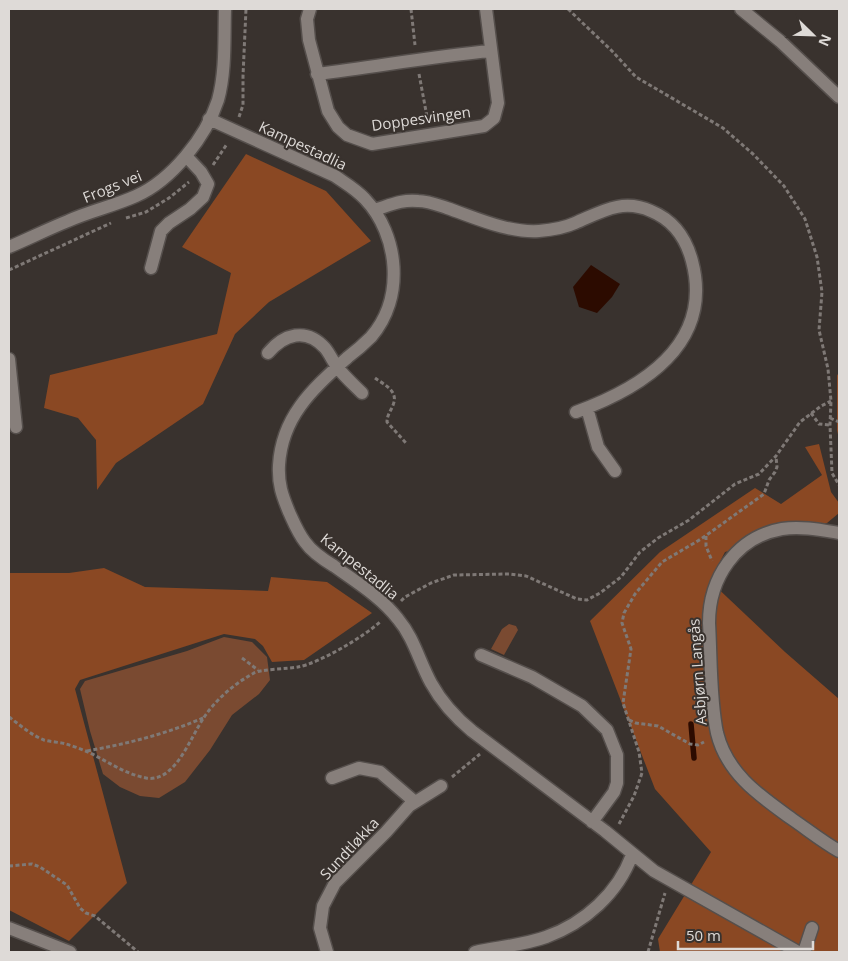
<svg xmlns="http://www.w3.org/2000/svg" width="848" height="961" font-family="'Open Sans',sans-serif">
  <rect width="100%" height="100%" fill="#39322e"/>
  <path fill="#7a4a31" d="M509,624L516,626L518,630L504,655L491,649L502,629Z
    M224,637L252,642L267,657L270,680L259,694L232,715L210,750L185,782L159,798L140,796L120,787L103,774L90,731L80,689L85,681L187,651Z"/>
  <path fill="#8a4823" d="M246,154L326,191L371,241L269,302L235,334L203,404L116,463L97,490L96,440L78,418L44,408L50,375L217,334L231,273L182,247Z
    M837,374L839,377V439L837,430Z
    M819,444L831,492L839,503V513L827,523L725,552L710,581L785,652L839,699V952H660L658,939L711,852L655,789L590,621L660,552L755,488L781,504L822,475L805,447Z
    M104,568L145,587L268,591L271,577L327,582L372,613L304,660L272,662L263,646L255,639L224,634L80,680L75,689L127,883L69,941L9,910V573H69Z"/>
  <path fill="#2c0b00" d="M591,265L620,284L612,297L597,313L579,307L573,287Z"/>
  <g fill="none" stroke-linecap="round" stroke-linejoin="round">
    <path stroke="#2c0b00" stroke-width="5.5" d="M691,724L694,758"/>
    <g stroke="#554f4c" stroke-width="15">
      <path id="minor" d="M310,9L307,19L309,40L328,111L338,127L347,135L372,144L484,126L494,118L498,103L486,9
        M741,9L780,41L839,97
        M317,74C376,67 433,56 491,51
        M209,119L335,176C345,183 356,189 365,199C399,235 405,298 371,337C364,344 356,351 348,357C314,388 282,415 279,465C278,484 282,495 289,512C294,523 298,533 305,542C312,552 324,560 334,566C356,582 381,597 398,619C414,638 419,661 431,683C442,703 455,717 472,731L605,831L654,871L798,952
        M374,210C388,206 402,199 418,201C428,201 438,205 447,208C476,218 508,233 539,231C551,230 564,228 575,223C601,212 622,198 651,211C673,220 686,238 692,261C714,344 642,388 576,412
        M9,247C28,239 48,229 68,221C90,211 114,206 136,196C172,180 206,137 218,100C226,71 224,38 225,9
        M151,268L161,231L169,223L190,209L203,197L208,184L201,172L186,156
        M268,353C284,334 306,327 325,348C330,354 333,362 338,368C345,377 354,385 362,393
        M9,359L16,427
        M587,408L598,447L615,471
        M839,533C821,530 801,526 782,529C736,537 709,578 709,623C711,657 710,700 717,733C727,774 760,796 792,819C808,830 823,842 839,851
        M481,655L532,677L582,706L607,730L617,755V783L614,792L592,822
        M332,778L359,768L380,772L415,802
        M9,928L70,952
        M327,952L320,928L323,906L335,883L386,832L409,806L441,786
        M475,952C498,947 524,945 546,937C585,923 618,893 632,855
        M804,952L812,928"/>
    </g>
    <path stroke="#7f7976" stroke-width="3" stroke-dasharray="4 2.5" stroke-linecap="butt" d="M411,9L415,45
      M568,9L612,51L636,77L723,128L753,154L784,186L805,219L817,257L822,292L819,330L828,369L831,401L830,425L832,473L839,485
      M419,74L428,122
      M239,117L243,105V76L246,9
      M213,165L227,144
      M126,218L146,212L169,198L189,182
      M9,270L111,223
      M375,378C383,384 397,390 394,402C392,410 387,414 387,422L406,443
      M811,413L819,424L830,425
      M830,418L839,422
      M706,536V546L712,561
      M401,601L405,597L431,583L454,575L509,574L526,576L577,599L587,600L600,593L621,577L640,552L658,538L689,520L735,484L759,474L776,456L800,422L821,406L831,401
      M242,658L258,670
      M9,717C20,725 31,735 44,740C51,742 59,742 66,744C73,746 81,749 88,752C107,761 125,774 146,778C175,783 190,738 203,719C215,700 234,684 254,673C261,669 287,669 298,667C320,663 365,636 381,621
      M629,720L636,723L658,726L690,744L698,745L704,742
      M87,751C126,744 166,734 203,718
      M452,777L480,754
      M619,824L634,796L642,773L639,752L623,703L631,649L622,623L624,613L635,594L662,562L701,539L764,494L769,480L775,472L777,467L776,457
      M9,866L32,864L40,867L67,885L80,908L86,913L95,916L138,952
      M648,952L665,893"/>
    <use href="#minor" stroke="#877f7b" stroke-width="12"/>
  </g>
  <g text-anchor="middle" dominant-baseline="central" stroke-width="4" stroke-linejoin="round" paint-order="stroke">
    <g font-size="15" fill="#dedad7" stroke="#39322e">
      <text transform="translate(421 118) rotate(-8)">Doppesvingen</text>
      <text transform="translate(303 145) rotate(25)">Kampestadlia</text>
      <text transform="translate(112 186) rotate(-22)">Frogs vei</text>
      <text transform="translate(360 566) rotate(39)">Kampestadlia</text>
      <text transform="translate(697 672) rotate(-94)">Asbjørn Langås</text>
      <text transform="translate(349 848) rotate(-47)">Sundtløkka</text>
    </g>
  </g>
  <rect width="848" height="961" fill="none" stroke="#dedad7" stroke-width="20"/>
  <g transform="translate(813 35) rotate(113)" stroke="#39322e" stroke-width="4" paint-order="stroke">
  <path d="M0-4L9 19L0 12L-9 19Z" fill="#dedad7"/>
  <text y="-8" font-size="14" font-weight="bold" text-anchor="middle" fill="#dedad7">N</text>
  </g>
  <path d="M678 941v8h135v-8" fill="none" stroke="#dedad7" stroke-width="2.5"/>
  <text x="686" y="941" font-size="15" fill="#dedad7" stroke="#39322e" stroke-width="4" paint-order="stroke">50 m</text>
</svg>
